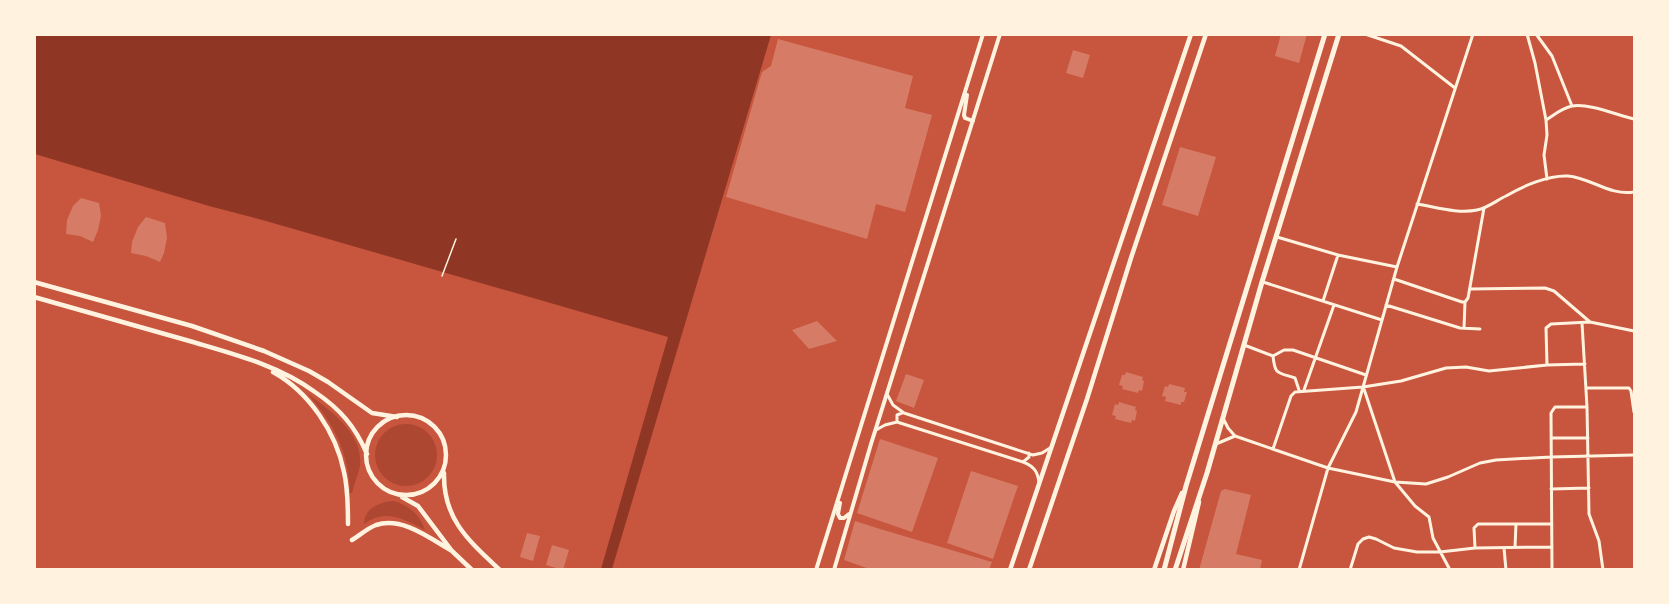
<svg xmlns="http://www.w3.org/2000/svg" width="1669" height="604" font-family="'DejaVu Sans',sans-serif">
  <rect width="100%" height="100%" fill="#c8553d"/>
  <path fill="#ae4732" d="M308,394C330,410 364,434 360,466C358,475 354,484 352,493H350C348,450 335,426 308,394Z
    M375 455a31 31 0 1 1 62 0a31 31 0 1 1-62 0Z
    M394,501C410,506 419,514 425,530C404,519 386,508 364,524C364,508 380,502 394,501Z"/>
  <path fill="#8f3625" d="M34,35H771L612,569H601L668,337L266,221L209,206L35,154Z"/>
  <path fill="#d67c66" d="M1281,34H1307L1299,63L1275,56Z
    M778,39L913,76L905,108L932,115L905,212L876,204L867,239L726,197L759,82L762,72L771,66Z
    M1073,50L1090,55L1083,78L1066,73Z
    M1180,147L1216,157L1198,216L1162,205Z
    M81,198L99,203L101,216L98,230L93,242L80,236L66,234L67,220L73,206Z
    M146,217L165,223L167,238L164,253L160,262L146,256L131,253L132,242L138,227Z
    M817,321L837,341L809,349L792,330Z
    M1126,372L1143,377L1142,380L1144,381L1142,391L1139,390L1138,393L1122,389L1123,386L1119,385L1122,375H1125Z
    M906,374L924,380L914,408L896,401Z
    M1169,384L1185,388L1184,392H1187L1184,402H1181V405L1165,401L1166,397L1162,396L1165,386L1168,387Z
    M1119,402L1136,407L1135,410L1137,411L1135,421L1132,420L1131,423L1115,419L1116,416L1112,415L1115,404L1118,405Z
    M880,439L938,458L912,532L857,513Z
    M971,471L1018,486L993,559L947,543Z
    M1225,489L1251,495L1236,554L1262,560L1260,570H1199L1221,491Z
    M855,521L880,529L992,562L989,570H872L844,560Z
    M527,533L540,536L533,561L520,557Z
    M552,545L569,550L563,570L546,565Z"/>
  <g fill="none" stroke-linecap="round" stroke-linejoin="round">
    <path stroke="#fff3e0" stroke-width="1.5" d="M442,276L456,239"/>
    <path stroke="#fff3e0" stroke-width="3" d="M1365,34L1401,46L1455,88
      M1527,34L1535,63L1546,120L1547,135L1544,155L1547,179
      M1536,34L1552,56L1572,106
      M1546,120C1554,115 1562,108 1572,106C1589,103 1617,115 1634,119
      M1417,204C1436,207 1458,214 1477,210C1488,208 1497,200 1506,196C1523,186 1548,175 1568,176C1591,178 1610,196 1634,192
      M1277,237L1338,255L1397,267
      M1394,279L1462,302H1465
      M1263,282L1382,320
      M1470,289L1545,288L1554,291L1590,322
      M1323,301L1338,255
      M1386,305L1460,328L1480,329
      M1582,323L1587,407L1589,514L1599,541L1603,570
      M1464,328L1465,302L1468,298L1484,208
      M1244,345L1273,356L1284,350H1293L1366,375
      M1273,356C1275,375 1277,372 1295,378L1299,390
      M1547,365L1585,364
      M1586,388H1629L1631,391L1634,412
      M1364,389L1395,482L1415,506L1429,517L1433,538L1450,570
      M1304,390L1334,305
      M887,394L893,405L904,413L1033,455L1042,453L1050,448
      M1223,418L1228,428L1235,436L1328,468L1395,482L1426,484L1448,477L1480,463L1496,460L1551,457L1634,455
      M897,422V415L902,413
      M876,430L885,425L897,422L1023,462C1034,466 1038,472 1039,483
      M1551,438H1588
      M1216,444L1235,436
      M1273,449L1291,396L1295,392L1363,387L1401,381L1446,368L1466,367L1489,371L1547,365L1546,328L1551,324L1590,322L1634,331
      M1023,462L1029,457V453
      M1551,489L1589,488
      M1515,547L1516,524
      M1475,548L1474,528L1478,524H1552
      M1504,548L1506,570
      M1299,570L1328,468L1356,412L1397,267L1473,34
      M1350,570L1358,544L1363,539L1369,537L1376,539L1394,548L1417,552H1440L1475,548L1552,547
      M1552,570L1551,413L1555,407H1587"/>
    <path stroke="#fff3e0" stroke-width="4" d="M967,95L964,115L965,118L973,121
      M840,503L838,514L840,518H844L849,514
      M816,570L983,34
      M834,570L871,444L1000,34"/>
    <path stroke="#fff3e0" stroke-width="4.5" d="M34,282L192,326L264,351L309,371L328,382L372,413L397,417
      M34,297C87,312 140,327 193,342C234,354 280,366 315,392C340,409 355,426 367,454
      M273,372C309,392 336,432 344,472C348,489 348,507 348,524
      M366 455a40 40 0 1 1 80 0a40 40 0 1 1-80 0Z
      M444,473C443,519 468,540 500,570
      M402,497L418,506L452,551L472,570
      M352,540C360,535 368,528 376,525C402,516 431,539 452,551
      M1010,570L1191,34
      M1029,570L1087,399L1131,258L1206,34
      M1154,570L1174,511L1182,493
      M1183,570L1199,502"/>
    <path stroke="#fff3e0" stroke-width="5" d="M1164,570L1186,486L1325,34
      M1175,570L1207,473L1262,282L1339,34"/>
  </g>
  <rect width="1669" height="604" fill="none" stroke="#fff3e0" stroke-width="72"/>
</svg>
